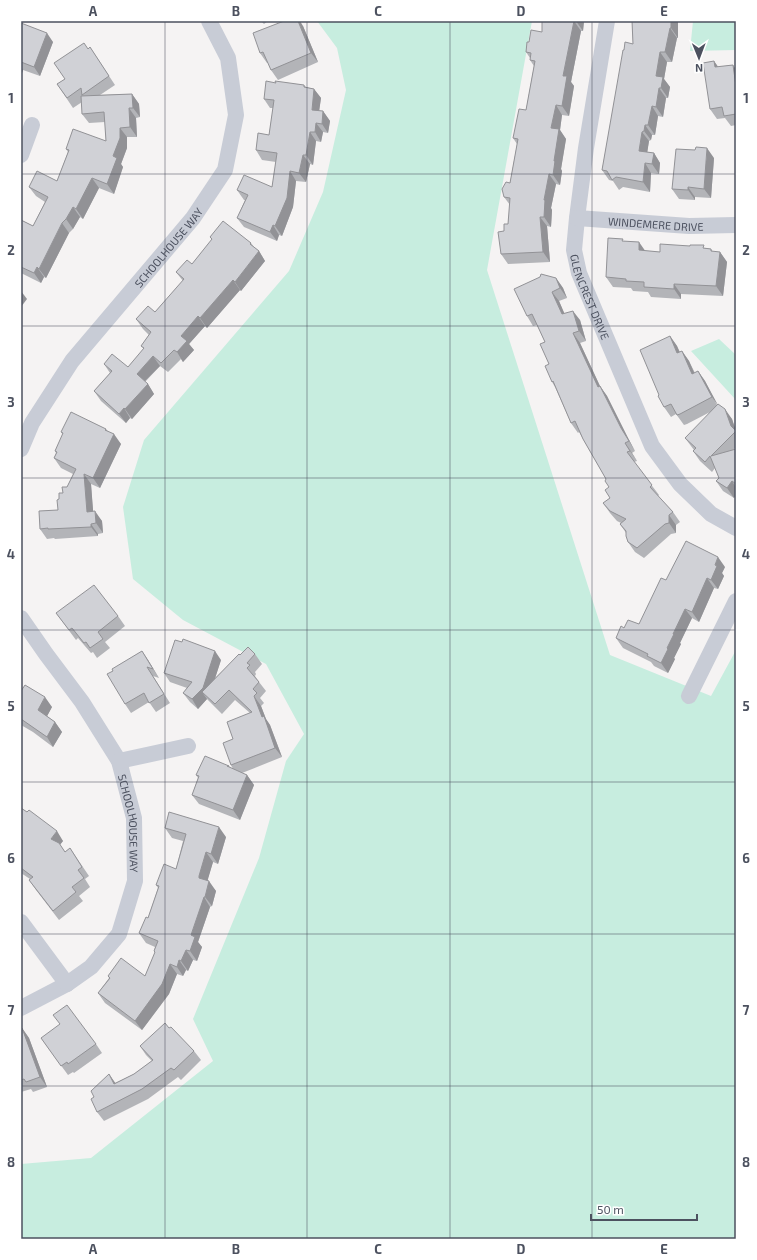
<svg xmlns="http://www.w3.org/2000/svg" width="757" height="1260" font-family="'Exo 2',sans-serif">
  <rect width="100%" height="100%" fill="#f5f3f3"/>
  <path fill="#c7eddf" d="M317,21H532L487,270L610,655L711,696L736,650V1239H21V1164L91,1158L213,1061L193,1019L259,858L286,761L304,734L266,664L183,620L133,579L123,507L144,440L289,271L323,192L346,90L337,48Z
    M693,21H736V50L690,51Z
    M719,339L736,355V400L691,351Z"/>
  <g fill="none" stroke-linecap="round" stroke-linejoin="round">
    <g stroke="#c8ccd6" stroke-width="16">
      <path id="s1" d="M607,21L586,148L577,218L574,250L579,273L652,446L680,484L711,514L736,528"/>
      <path d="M21,155L32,125"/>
      <path id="s2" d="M577,218L689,226L736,225"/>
      <path id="s3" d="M21,449L32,423L72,361L193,218L225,170L236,115L228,58L209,21"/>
      <path id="s4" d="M21,618L46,654L82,702L119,761L134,818L135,881L119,934L91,967L67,984L21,1008"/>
      <path d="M689,696L736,601"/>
      <path d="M119,761L188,746"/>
      <path d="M21,922L67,984"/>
    </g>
  </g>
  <path fill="#b3b4b8" d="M261,21H268L264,24Z
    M542,21H584L583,31H581L571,82L574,86L569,116L562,115L560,130L566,139L561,169L562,171L560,185L556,184L551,208L552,210L551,227L547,226L550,262L508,264L501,254L504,231L508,224L510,205L504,197L510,183L517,144L513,138L526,110L534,66L530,60V58L526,52L529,42L542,32Z
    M632,21H678V38H677L672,62H667L664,79L670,87L668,98H666L663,117L658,116L655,135H652L651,140L649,141L647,152L654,153L660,163L659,174L651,173L650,192L623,187L619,190L613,181L609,180L602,170L624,50L633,44Z
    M21,23L53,42L40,76L23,70L21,76Z
    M303,26L318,62L278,80L271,70L268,63H267L260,53Z
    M90,47L115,85L100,95L132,94L139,104L140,117L136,118L137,137H127V148L121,164L123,167L114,194L99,188L83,219L80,217L73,229L69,233L46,278L44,277L41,283L21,273V220L33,226L45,202L36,196L29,187L57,181L68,152L66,149L106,141L105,122L89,123L82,114V102L73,108L57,84L65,79L88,49Z
    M714,61L718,67L733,65L736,70V125L731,126L725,118L717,119L710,109Z
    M276,83L304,85L306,87L314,89L321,98L319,111H323L330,121L328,133L323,132L321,142L316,141L313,165L310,164L306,182L296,181L293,207L282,236L279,235L277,241L244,227L237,218L245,200H244L237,190L272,187L276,162L262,160L256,150L269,135L273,108H270L264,99Z
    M714,158L711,198L695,197V200L679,199L672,189Z
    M210,237L251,243L254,247L259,251L265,261L241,291L240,290L207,328L205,326L189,344L194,350L183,362L181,359L168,372L160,366L145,382L148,384L154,394L132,419L130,418L126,423L101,401L94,391L110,373L104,364L128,367L144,349L141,346L149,335L143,329L136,319L155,312L183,281L176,272L192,264L212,240Z
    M624,241L645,251L660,252L706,248L711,249L713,252H720L727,262L723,296L681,294V299L651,297L648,292L633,291L631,288L613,287L606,277Z
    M556,278L563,288L567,298L559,301L564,313L580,320L586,341L580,343L600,386L607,396L628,438L635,451L632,453L637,461L634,462L659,495L658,496L673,512L680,522L676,525V533L671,534L644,558L635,552L628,542L626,533L620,524L621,523L617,521L610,513L603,503L610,498L609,487L606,479L579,432L578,433L571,423L555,387L552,382L545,342L537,325L533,326L527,316Z
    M670,336L677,346L680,352L682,351L689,361L695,373L698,371L705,381L717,405L732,419L736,431V447L733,450L736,449V495L734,498L723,491L716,481L719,478L715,468L712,472L700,461L693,451L694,450L685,438L712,411L687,424L684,425L676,414L671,417L664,407L659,395Z
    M61,432H108L121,444L100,488L91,484L93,512L102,521L103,533L98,534V536L55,539L54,538L47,539L40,529L58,510L59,499L67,487L73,474L61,468L54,458L56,453L55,451L63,435Z
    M725,567L722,573L724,576L718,589L714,588L699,622L692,618L680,643L681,644L674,658L675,659L668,673L654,666L651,662L623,648L616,638L624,628L639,624L666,580Z
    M56,613L118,616L125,626L105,642L110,648L97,658L93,652L91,653L78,638L76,640Z
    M142,651L148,660L159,678L153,676L170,703L156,712L149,702L131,713L125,704L113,671Z
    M255,654L262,664L255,672L256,674L255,676L259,682L266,691L260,698L264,703L261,706L266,719L270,725L282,757L242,773L247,775L254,785L240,820L199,804L192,795L198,778L196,775L229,766L231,768L233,769L231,765L233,739L250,713L235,700L222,714L207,699L198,709L190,702L183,693L187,688L170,682L164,673L221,660L215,678L240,655Z
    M21,691L52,707L47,716L55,722L62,732L53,747L33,732L21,725Z
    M21,808L63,841L60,845L65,852L70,848L89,876L85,879L90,887L79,896L83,901L59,920L36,890L29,880L30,879L21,873Z
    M165,828L226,837L218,864L213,862L207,881L216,891L212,906L210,907L198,942L202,947L197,961L193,960L188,971L186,970L183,976L177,974L169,994L142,1030L105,1003L98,993L109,978L108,976H145L155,953L154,951L155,947L146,943L139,933L148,918L158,888L156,885L176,869L183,841L172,838Z
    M21,1028H22L29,1038L47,1087L33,1092L31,1089L21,1092Z
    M169,1028L194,1051L201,1060L181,1080L178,1077L148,1099L104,1121L97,1112L94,1097L109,1074L115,1083L134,1074L152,1061L146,1055L140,1046Z
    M41,1038L96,1044L102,1053L74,1073L73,1072L68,1075Z"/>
  <path fill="#929296" d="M298,21H300L303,26L318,62L311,53Z
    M574,21L581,31L571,82L574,86L569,116L562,106L563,76Z
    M576,21H584L583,31Z
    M671,21H678V38L671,28Z
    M670,28L677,38L672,62L665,52Z
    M47,33L53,42L40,76L34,67Z
    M660,52L667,62L664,79L670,87L668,98L661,88L656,76Z
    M714,61L721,71L715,67Z
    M733,65L736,70V86Z
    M21,66L23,70L21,76Z
    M659,88L666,98L663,117L656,107Z
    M314,89L321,98L318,119L312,110Z
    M132,94L139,104L140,117L133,108Z
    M556,105L562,115L560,130L566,139L561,169L562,171L560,185L553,175L554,161L551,128Z
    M652,106L658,116L655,135L648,125Z
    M129,108L136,118L137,137L130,127Z
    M323,111L330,121L328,133L322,124Z
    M316,123L323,132L321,142L315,132Z
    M645,125L652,135L651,140L644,131Z
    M120,128L127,137V148L121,164L123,167L114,194L107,184Z
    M310,132L316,141L313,165L306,155Z
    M642,132L649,141L646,161L639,151Z
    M707,148L714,158L711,198L704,189Z
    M654,153L660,163L659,174L652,164Z
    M303,155L310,164L306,182L299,173Z
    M645,163L651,173L650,192L643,182Z
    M290,171L296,181L293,207L282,236L275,226Z
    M549,174L556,184L551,208L552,210L551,227L544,217V200Z
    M92,178L99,188L83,219L76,209Z
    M688,187L695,197V200L688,190Z
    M73,207L80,217L73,229L66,219Z
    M540,217L547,226L550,262L543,252Z
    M62,223L69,233L46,278L39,269Z
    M273,225L279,235L277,241L270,232Z
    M639,242L646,252L639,250Z
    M259,251L265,261L241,291L235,282Z
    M720,252L727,262L723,296L716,286Z
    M37,267L44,277L41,283L34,273Z
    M556,278L563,288L567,298L560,288Z
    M233,280L240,290L207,328L200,318Z
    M674,284L681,294V299L674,289Z
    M21,291L27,299L21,307Z
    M552,292L559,301L569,324L562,314Z
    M573,311L580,320L586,341L579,331Z
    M198,316L205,326L189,344L194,350L183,362L177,352L181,336Z
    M573,333L580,343L605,397L598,387Z
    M670,336L677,346L684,363L677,353Z
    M682,351L689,361L699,384L692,374Z
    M153,356L160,366L143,383L137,374Z
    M698,371L705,381L719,407L712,397Z
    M148,384L154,394L132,419L125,409Z
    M600,386L607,396L628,438L635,451L621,428Z
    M124,408L130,418L126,423L119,414Z
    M725,409L732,419L736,431L731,426Z
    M106,429L112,437L114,434L121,444L100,488L93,478L105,430Z
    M625,443L632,453L637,461L630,451Z
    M84,474L91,484L94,522L87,512Z
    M732,481L736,488V495L734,498L727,488Z
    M95,511L102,521L103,533L96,523Z
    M669,515L676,525V533L669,523Z
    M91,524L98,534V536L91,527Z
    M718,557L725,567L722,573L724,576L718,589L711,580L715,565Z
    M707,578L714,588L699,622L692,612Z
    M685,609L692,618L680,643L681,644L674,658L675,659L668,673L661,663L673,634Z
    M142,651L148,660L159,678L153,669Z
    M215,651L221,660L209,697L202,692L207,699L198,709L192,699Z
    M254,696L261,706L266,719L270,725L282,757L275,748L262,717Z
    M45,697L52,707L45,720L38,710Z
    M55,722L62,732L53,747L47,737Z
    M247,775L254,785L240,820L233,810Z
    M219,827L226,837L218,864L211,854Z
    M57,831L63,841L57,848L51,839Z
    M206,852L213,862L206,886L199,878V876Z
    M209,881L216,891L212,906L205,897Z
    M204,897L210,907L198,942L202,947L197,961L190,951L191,935Z
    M186,950L193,960L188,971L181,961Z
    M179,960L186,970L183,976L177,967Z
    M170,964L177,974L169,994L142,1030L135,1021Z
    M22,1028L29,1038L47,1087L40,1077Z
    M109,1074L116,1084H114Z"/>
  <path fill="#d0d1d6" stroke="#929296" d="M284,21H298L311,53L271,70L263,52L260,53L253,33Z
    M542,21H576H574L563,76H567L562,106L556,105L551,128L559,129L554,161H555L553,175L549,174L544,200H545L544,217H540L543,252L501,254L498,232L504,231V224H508L510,198L504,197L502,189L506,182L510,183L518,139L513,138L519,109L526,110L535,61L530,60L531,53L526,52L527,42H529L531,30L542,32Z
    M632,21H671V28H670L665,52H660L656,76L663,77L661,88H659L656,107L652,106L648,125H645L644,131L642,132L639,151L654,153L652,164L645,163L643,182L616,177L612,180L607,171L602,170L623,50H624L625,42L633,44Z
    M21,23L47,33L34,67L21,62Z
    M84,43L88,49L90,47L109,76L82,95L81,88L67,98L57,84L65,79L54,63Z
    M714,61L715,67L733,65L736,86V114L724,116L722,107L710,109L703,63Z
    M266,81L276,83L275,81L304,85V87L314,89L312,110L323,111L322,124L316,123L315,132H310L306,155H303L299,173L290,171L287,198L275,226L273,225L270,232L237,218L248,195L237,190L244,175L272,187L277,153L256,150L258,133L269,135L274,100L264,99Z
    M132,94L133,108H129L130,127L120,128V138L113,156L117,158L107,184L92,178L76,209L73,207L66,219L62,223L39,269L37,267L34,273L21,267V220L33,226L48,197L29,187L37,171L57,181L69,150L66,149L73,129L106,141L104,112L82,114L81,96Z
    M696,147L707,148L704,189L688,187V190L672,189L676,149L695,150Z
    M223,221L251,243L250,244L259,251L235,282L233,280L200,318L198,316L181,336L187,341L177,352L174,350L161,363L153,356L137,374L148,384L125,409L124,408L119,414L94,391L112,371L104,364L112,354L128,367L144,348L141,346L151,332L136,319L148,306L155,312L184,279L176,272L187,260L192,264L212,239L210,237Z
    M608,238L623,239L622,241L639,242V250L660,252V244L690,246V245H704L703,248L711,249V251L720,252L716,286L674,284V289L644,287V282L626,281V279L606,277Z
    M541,274L556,278L560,288L552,292L562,314L573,311L579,331L573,333L598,387L600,386L621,428L629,441L625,443L630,451L627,452L652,485L650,487L673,512L669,515V523L665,524L637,548L628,542L626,536V531L620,524L626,519L610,511L603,503L610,498L605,490L609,487L605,481L606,479L583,439L575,421L571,423L553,381L552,382L545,366L549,364L540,344L545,342L532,314L527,316L514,289L540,277Z
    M670,336L677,353L682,351L692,374L698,371L712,397L680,414L677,415L671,404L664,407L658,396L659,395L640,350Z
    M718,404L725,409L731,426L736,431L711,456L736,449V484L732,481L727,488L716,481L719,478L710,456L705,462L693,451L696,448L685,438Z
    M71,412L106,429L105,430L114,434L93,478L84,474L87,512L95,511L96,523L91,524V527L48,529V528L40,529L39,511L58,510L57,500L59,499V493H63L62,487H67L76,469L54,458L57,452L55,451L63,433L61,432Z
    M686,541L718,557L715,565L717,566L711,580L707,578L692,612L685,609L673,634H674L667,648L668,649L661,663L647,656L648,654L616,638L621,626L624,628L628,620L639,624L661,578L666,580Z
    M94,585L118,616L98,632L103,639L90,648L86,642L84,643L72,628L69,630L56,613Z
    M183,639L215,651L203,688L192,699L183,693L192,682L164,673L175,640L182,642Z
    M248,647L255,654L247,663L250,665L247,668L259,682L253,689L257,693L254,696L262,717L264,716L275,748L231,765L223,743L233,739L227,722L252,712L229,690L215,704L202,692L239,654L240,655Z
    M142,651L153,669L147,667L164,694L149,703L144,693L125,704L107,674L113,671L112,669Z
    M25,685L45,697L38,710L55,722L47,737L21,719V691Z
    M205,756L229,766H227L247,775L233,810L192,795L199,776L196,775Z
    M21,808L27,812L29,810L57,831L51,839L59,843L65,852L70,848L82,867L78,870L84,878L72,887L76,892L53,911L29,880L33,877L21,868Z
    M169,812L219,827L211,854L206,852L199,876V878L209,881L205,897H204L191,935L195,937L190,951L186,950L181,961L179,960L177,967L170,964L162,984L135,1021L98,993L110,978L108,976L121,958L145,976L155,952L154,951L158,941L139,933L146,917L148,918L159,886L156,885L164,864L176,869L186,834L165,828Z
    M67,1005L96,1044L68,1064L67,1062L61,1066L41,1038L60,1024L53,1015Z
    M165,1023L169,1028L171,1027L194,1051L174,1070L171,1068L142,1089L97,1112L91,1099L94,1097L91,1091L109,1074L114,1084L134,1074L153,1060L140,1046Z
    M21,1028H22L40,1077L26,1082L24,1079L21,1080Z"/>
  <path fill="none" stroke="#4c515f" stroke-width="1" stroke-opacity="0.55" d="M165,21V1239M307,21V1239M450,21V1239M592,21V1239M21,174H736M21,326H736M21,478H736M21,630H736M21,782H736M21,934H736M21,1086H736"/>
  <g text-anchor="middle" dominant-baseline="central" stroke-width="4" stroke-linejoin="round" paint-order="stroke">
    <g font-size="11" fill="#4c515f" stroke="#fff">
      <text stroke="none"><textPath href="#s2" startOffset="79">WINDEMERE DRIVE</textPath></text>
      <text stroke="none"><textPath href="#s3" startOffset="251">SCHOOLHOUSE WAY</textPath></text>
      <text stroke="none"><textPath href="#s1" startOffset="281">GLENCREST DRIVE</textPath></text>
      <text stroke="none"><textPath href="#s4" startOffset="237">SCHOOLHOUSE WAY</textPath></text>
    </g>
  </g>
  <rect width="757" height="1260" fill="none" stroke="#ffffff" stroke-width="44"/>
  <g transform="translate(699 58) rotate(179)" stroke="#ffffff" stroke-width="3" paint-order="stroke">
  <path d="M0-3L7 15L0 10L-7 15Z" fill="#4c515f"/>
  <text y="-6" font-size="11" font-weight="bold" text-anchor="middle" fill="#4c515f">N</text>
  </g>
  <path d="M591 1214v6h106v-6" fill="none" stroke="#4c515f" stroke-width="2"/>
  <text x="597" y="1214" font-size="12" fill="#4c515f" stroke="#ffffff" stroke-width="3" paint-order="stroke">50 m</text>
  <rect x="22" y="22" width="713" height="1216" fill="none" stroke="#4c515f" stroke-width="1.5"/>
  <g font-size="13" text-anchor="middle" font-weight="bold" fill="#4c515f">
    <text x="93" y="16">A</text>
    <text x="236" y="16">B</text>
    <text x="378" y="16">C</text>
    <text x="521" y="16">D</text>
    <text x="664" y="16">E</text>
    <text x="11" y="103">1</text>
    <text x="746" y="103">1</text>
    <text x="11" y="255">2</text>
    <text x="746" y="255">2</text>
    <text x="11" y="407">3</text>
    <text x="746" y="407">3</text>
    <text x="11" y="559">4</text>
    <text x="746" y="559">4</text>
    <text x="11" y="711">5</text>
    <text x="746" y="711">5</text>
    <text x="11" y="863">6</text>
    <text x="746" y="863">6</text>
    <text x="11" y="1015">7</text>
    <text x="746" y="1015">7</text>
    <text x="11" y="1167">8</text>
    <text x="746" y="1167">8</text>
    <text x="93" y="1254">A</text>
    <text x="236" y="1254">B</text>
    <text x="378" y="1254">C</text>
    <text x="521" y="1254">D</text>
    <text x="664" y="1254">E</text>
  </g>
</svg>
